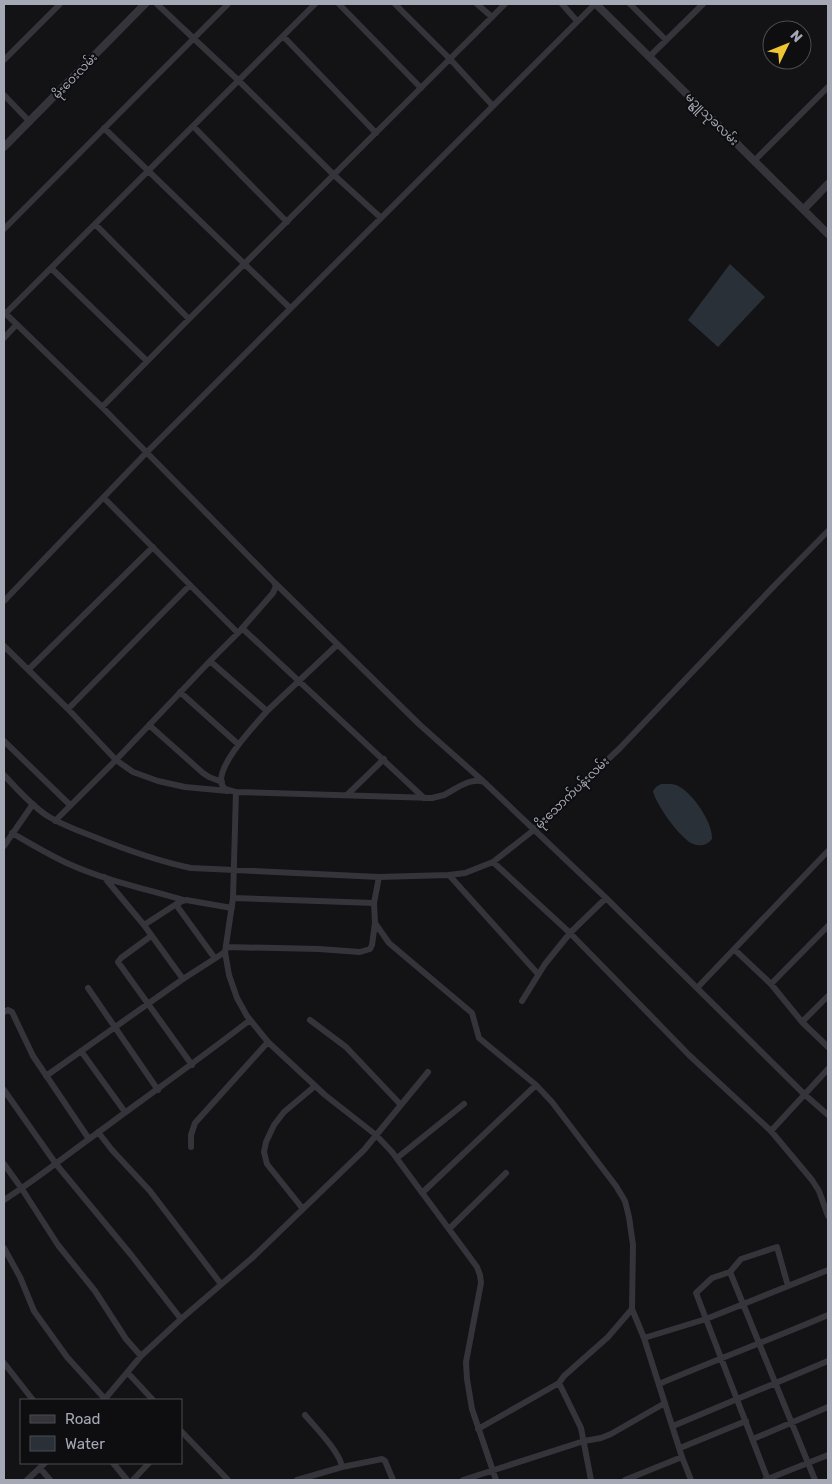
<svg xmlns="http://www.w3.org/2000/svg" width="832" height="1484" font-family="Rubik,'Noto Sans Myanmar',sans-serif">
  <rect width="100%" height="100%" fill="#131315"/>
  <path fill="#2a3038" d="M730,264L765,297L718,347L688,320Z
    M661,784C668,784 675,783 680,787C694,795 713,823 712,839C707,846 699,847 691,843C679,836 656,805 653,791L656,787Z"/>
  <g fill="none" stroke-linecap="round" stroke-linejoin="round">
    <path stroke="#34343a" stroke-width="6" d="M157,4L239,81L334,175L380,217
      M339,4L421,88
      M395,4L450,59L493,106
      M477,4L492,17
      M562,4L577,21
      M630,4L666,40
      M283,36L376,133
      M649,57L703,4
      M4,60L60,4
      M4,95L30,122
      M193,126L287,222
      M104,128L290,308
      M754,161L828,87
      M95,224L189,319
      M4,229L228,4
      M51,268L147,361
      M4,312L102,407L274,582L276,586L273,593L238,633
      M5,314L315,4
      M4,338L16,325
      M102,407L189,319L505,4
      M275,583L420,725L483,781
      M190,585L238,633L210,661L267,711C257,723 209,772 224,788C227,790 232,791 236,792
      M4,601L146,453L595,4
      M242,628L424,798
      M4,646L68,709L190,585L104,498
      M28,670L153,547
      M180,692L238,744
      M68,709L116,760L133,772L158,781L185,787L228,791
      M267,711L337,645
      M149,725L203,773L209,777L222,782
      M4,741L70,805
      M4,775C17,789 30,804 46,815C60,824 76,830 92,836C124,849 157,861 191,868L379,877L449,875L465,873L493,862L535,829L620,748L776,584L828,531
      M347,795L384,759
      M55,821L116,760L210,661
      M12,833C31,844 49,855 69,864C104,880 146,889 183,900
      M4,846L33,804
      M493,862L570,933L545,964L522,1001
      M449,875L538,974
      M104,877L144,925L183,979
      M379,877L374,903L375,923L389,943L472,1013L479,1038L536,1085L552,1102L616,1186L625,1201L629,1217L633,1245L632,1309L644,1338
      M233,898L374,903
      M606,898L570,933L689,1055L771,1131L812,1180L819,1191L828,1216
      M144,925L178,903
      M151,936L121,958L118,962L192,1065
      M226,947L319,949L360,952L370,949L372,945L375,923
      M735,950L771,984L802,1022L828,1047
      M214,957L177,906L180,902L186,900L232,908
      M771,984L828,926
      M88,988L158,1090
      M697,988L828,851
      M4,1012L8,1010L12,1012L33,1056L89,1139
      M310,1020L346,1047L401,1105
      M802,1022L828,996
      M81,1051L125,1112
      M46,1076L183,979L225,952
      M4,1090L56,1164L132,1256L181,1319L252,1258L364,1150L428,1072
      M771,1131L828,1069
      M98,1132L112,1150L150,1191L221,1284
      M191,1147V1135L195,1123L268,1042
      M397,1158L464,1104
      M4,1164L22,1189L58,1245L95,1291L126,1339L141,1356
      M422,1193L536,1085
      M4,1200C37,1179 68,1154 100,1131C150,1094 201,1058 250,1020
      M303,1209L267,1164L264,1152L266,1142L274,1125L284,1112L315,1086
      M449,1229L506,1173
      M4,1248L20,1277L34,1311L67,1357L105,1399
      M730,1272L815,1480
      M4,1363L33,1400
      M128,1373L153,1400
      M659,1384C715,1360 772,1339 828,1315
      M104,1400L141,1356L181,1319
      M305,1415C315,1427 340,1452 342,1467
      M673,1426L828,1361
      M478,1429L559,1383
      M181,1431L228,1480
      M753,1439L828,1407
      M680,1448L746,1421
      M682,1457L644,1338L706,1319L828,1270
      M113,1463L127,1480
      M40,1468L50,1480
      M27,1480L45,1463
      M133,1480L149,1463
      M297,1480L342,1467L382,1459L385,1461L393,1480
      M463,1480L584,1441L601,1438L611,1434L665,1403
      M496,1480L472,1409L467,1379L466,1362L481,1283L480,1275L477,1267L392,1152L376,1135L325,1095L268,1042L247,1016L237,998L229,975L225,952L233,898L236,792L432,798C436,797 440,796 444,795C456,789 470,777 484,782L606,898L804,1094L828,1115
      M591,1480L581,1428L559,1383L564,1376L608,1337L632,1309
      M625,1480L682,1457L691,1480
      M765,1480L828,1455
      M768,1480L696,1293L712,1278L730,1272L741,1259L777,1247L788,1286"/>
    <path stroke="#34343a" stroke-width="8" d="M596,4L828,234
      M4,147L145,4
      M804,209L828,184"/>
  </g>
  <g text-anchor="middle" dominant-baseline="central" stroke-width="4" stroke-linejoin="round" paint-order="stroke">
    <g font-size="12" fill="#a5a8b5" stroke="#0e0e10">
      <text transform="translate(75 76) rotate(-46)">မိုးဝေးလမ်း</text>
      <text transform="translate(712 119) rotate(45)">မဥ္ဇူသုခလမ်း</text>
      <text transform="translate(572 793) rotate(-44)">မိုးသောက်ပန်းလမ်း</text>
    </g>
  </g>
  <rect width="832" height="1484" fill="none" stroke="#a5a8b5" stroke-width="10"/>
  <rect x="20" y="1399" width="162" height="65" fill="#0e0e10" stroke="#4a4c52"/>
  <rect x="30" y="1415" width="25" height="8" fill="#34343a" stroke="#4a4c52"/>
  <text x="65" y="1424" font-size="15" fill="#a5a8b5">Road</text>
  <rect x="30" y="1436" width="25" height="15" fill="#2a3038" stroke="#4a4c52"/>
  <text x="65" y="1449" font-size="15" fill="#a5a8b5">Water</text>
  <g transform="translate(787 45) rotate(47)"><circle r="24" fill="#0e0e10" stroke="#4a4c52"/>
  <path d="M0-4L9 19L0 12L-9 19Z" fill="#eec532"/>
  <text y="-8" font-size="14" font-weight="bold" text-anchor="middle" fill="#a5a8b5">N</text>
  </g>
</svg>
